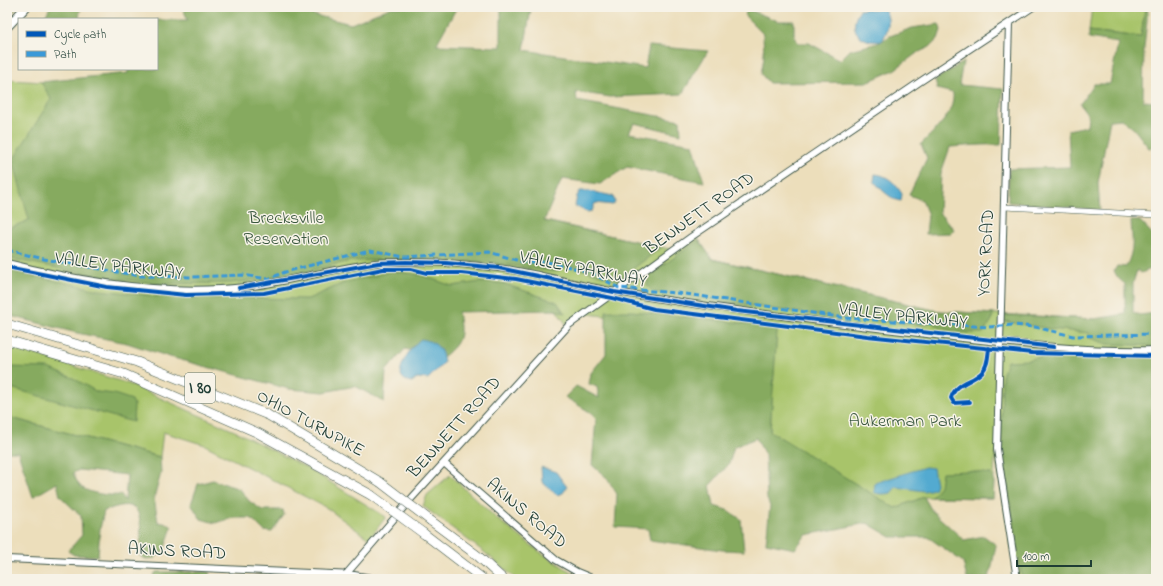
<svg xmlns="http://www.w3.org/2000/svg" width="1163" height="586" font-family="'Indie Flower',sans-serif">
  <rect width="100%" height="100%" fill="#f7f3e8"/>
  <filter id="ink" filterUnits="userSpaceOnUse"><feTurbulence type="fractalNoise" baseFrequency=".025" numOctaves="2"/><feDisplacementMap in="SourceGraphic" scale="8" xChannelSelector="R" yChannelSelector="G"/><feConvolveMatrix kernelMatrix="1 2 1 2 8 2 1 2 1" color-interpolation-filters="sRGB"/></filter>
  <filter id="wash" filterUnits="userSpaceOnUse"><feTurbulence type="fractalNoise" baseFrequency=".012" numOctaves="4" result="noise"/><feDisplacementMap in="SourceGraphic" scale="16" xChannelSelector="R" yChannelSelector="G"/><feGaussianBlur stdDeviation="0.9" result="paint"/><feColorMatrix in="noise" values="0 0 0 0 0 0 0 0 0 0 0 0 0 0 0 0 0 1.4 0 .05"/><feComposite in="paint" operator="in"/></filter>
  <g filter="url(#wash)">
    <rect width="100%" height="100%" fill="#ecdebb"/>
    <path fill="#a8c46b" stroke="#648050" d="M1092,7L1145,9L1141,37L1089,31Z
      M7,80L177,89L427,194L674,250L695,235L712,259L938,311L1156,322V579H1017L995,453L993,498L924,497L895,508L778,502L770,431L776,339L581,313L566,324L556,310L456,301L355,363L7,275Z
      M7,345L129,384L239,433L309,469L386,517L369,539L327,508L205,445L163,432L160,457L7,417Z
      M450,475L496,518L540,552L582,579H516L484,552L423,506L427,495Z"/>
    <path fill="#86aa5f" stroke="#52744a" fill-rule="evenodd" d="M7,7H18L7,18Z
      M50,7H84L80,11L79,19H44Z
      M182,7H281L351,24L392,7H457L436,45L501,47V7H543L531,9L524,50L645,68L649,46L708,51L682,94L610,97L576,92L577,101L680,120L681,134L634,123L629,133L693,144L704,182L627,167L600,184L562,179L544,221L662,247L618,280L568,265L555,272L488,262L418,259L350,261L284,277L230,283L158,284L99,276L7,258V229L29,220L13,160L51,99L41,82L128,73V69H157V20H188Z
      M747,9L778,21H794V34L798,43H809L840,60L850,50L878,43L890,36L912,28L939,24L941,30L938,39L930,47L917,53L894,70L867,82L769,83L761,74L764,57L763,34L745,16Z
      M1145,9L1148,10L1144,48L1143,101L1156,102V147L1149,148L1134,129L1122,119L1110,120L1098,183L1100,210L1008,202L1009,169L1070,167L1068,130L1087,126L1088,115L1080,104L1094,84H1110L1118,43L1089,38V31L1141,37Z
      M963,62L959,85L1003,89L1001,145C984,144 967,146 950,147L941,173L939,213L954,229L951,233L926,234L928,215L922,200L909,195L927,158L921,144C935,130 955,114 953,93L937,89L935,80Z
      M1131,221H1140L1156,238V267L1141,273L1137,270L1133,283V313L1140,315L1156,313V346L1107,344L1090,338L1089,333L1050,329L1003,321L1004,315L1094,319L1125,314V284L1118,278L1114,271L1117,266L1126,267C1135,248 1132,241 1131,221Z
      M699,240L712,259L938,311L993,314L992,320L983,333C966,333 945,333 931,322L923,325L870,320H851L653,292L647,286L648,276Z
      M7,270L99,290L166,297L308,299L346,282L393,271L421,275L452,286L480,282L502,283L557,302L565,313L556,310L458,312C462,335 462,342 443,357L440,349L416,343L410,350L405,349L386,371L384,402L355,386L324,392L289,389L170,357L127,343L77,333L7,315Z
      M606,311H632L779,327L777,332L770,431L895,508L924,497L932,511L964,540L984,536L996,545L991,571L988,579H967L963,562L928,537H891L867,523L806,535L795,549L766,543L770,506L767,499L765,455L756,438L734,447L729,464L710,485L714,506L727,510L741,519L744,551L722,550L650,540L648,529L615,527L617,494L606,477L592,465L596,419L593,414L565,397L576,386L599,398L597,387L589,384L591,373L606,354Z
      M1044,356L1106,358L1156,357V579H1022L1001,444L1002,376L1007,361L1028,360Z
      M7,367L48,368L73,378L97,392L114,394L132,400L134,405L133,422L7,387Z
      M7,417L160,457L161,473L154,498L158,522L168,524L172,527L164,550L155,558L146,559L140,556C140,545 144,512 133,507C124,503 113,508 104,511L100,529L98,556L74,555L68,551L82,535L81,516L60,496L57,483L33,497L18,452H7ZM79,470L127,475L125,501L121,495C110,496 87,494 79,485C77,482 75,477 73,473Z
      M970,471L991,474L994,482L993,498L931,497L940,486L942,472Z
      M213,480L240,489L249,501L262,510H283L284,515L272,532L264,531L251,518H233L215,523L201,519L191,504L198,484Z
      M156,572H210L212,579H151Z"/>
    <path fill="#53aad0" stroke="#397482" d="M865,9L885,10C891,21 888,31 882,41C861,44 846,30 860,10Z
      M875,174C888,175 896,184 902,194L901,201C893,201 879,188 874,181Z
      M580,191H589L613,196L615,202L613,205L595,203L592,211L587,212L575,206L577,196Z
      M421,339C435,341 443,348 444,363L428,379L417,378L412,382C387,380 410,347 421,339Z
      M541,467L556,472L567,487L563,493L557,495L542,482Z
      M925,467L933,468L936,484L934,489L924,491L896,487L891,493C885,494 879,495 874,492L875,483Z"/>
  </g>
  <g filter="url(#ink)">
    <g fill="none" stroke-linecap="round" stroke-linejoin="round">
      <g stroke="#3e5548" stroke-width="6">
        <path id="minor" d="M1005,207L1156,215"/>
      </g>
      <g stroke="#3e5548" stroke-width="8">
        <path id="tertiary" d="M1009,23L997,449L1017,579
          M7,263C82,282 166,296 244,287C288,282 331,269 375,263C398,261 422,262 445,263C463,264 480,266 498,268C540,273 581,287 623,293C727,310 831,323 935,335C1009,343 1082,352 1156,350
          M444,463L556,560L577,572L594,579
          M7,559L354,575L377,579
          M342,579L410,500L569,325L691,237L921,81L1033,7"/>
      </g>
      <g stroke="#3e5548" stroke-width="10">
        <path id="primary" d="M7,27L26,7"/>
      </g>
      <g stroke="#3e5548" stroke-width="10">
        <path id="motorway" d="M7,324L137,362L268,415L380,482
          M7,340L124,374L258,433L371,495
          M431,521L478,556L503,579
          M423,533L483,579"/>
      </g>
      <use href="#minor" stroke="#fff" stroke-width="5"/>
      <use href="#tertiary" stroke="#fff" stroke-width="6"/>
      <use href="#primary" stroke="#fff" stroke-width="8"/>
      <use href="#motorway" stroke="#fff" stroke-width="9"/>
      <g stroke="#3e5548" stroke-width="10" stroke-linecap="butt">
        <path id="motorway-bridge" d="M380,482L431,521
          M371,495L423,533"/>
      </g>
      <use href="#motorway-bridge" stroke="#fff" stroke-width="9"/>
      <path stroke="#3a99d8" stroke-width="3" stroke-dasharray="6 3" stroke-linecap="butt" d="M7,250L44,259L140,276L192,277L243,275L268,279L285,272L370,250L404,257L489,252L523,262H547L570,267L592,273L619,288L686,294L846,318L989,327L1012,325L1035,327L1073,336L1156,334"/>
      <g stroke="#f7f3e8" stroke-width="6">
        <path id="cycleway" d="M7,267L107,287L186,295L264,293L383,269H411L427,273H461L516,279L612,298L654,309L867,336L1032,353L1156,356
          M239,288L378,263L406,262L446,263L499,268L614,292L737,311L1054,347
          M970,402L954,403L951,398C956,382 973,382 982,372C988,366 988,356 989,348"/>
      </g>
      <use href="#cycleway" stroke="#0057b8" stroke-width="4"/>
    </g>
  </g>
  <g text-anchor="middle" dominant-baseline="central" stroke-width="3" stroke-linejoin="round" paint-order="stroke">
    <rect fill="#f7f3e8" stroke="#60746a" stroke-width="1" x="185" y="373" width="30" height="30" rx="3"/>
    <g font-size="17" font-weight="bold" fill="#1f3d34">
      <text x="200" y="388">I 80</text>
    </g>
    <g font-size="18" fill="#1f3d34" stroke="#f7f3e8">
      <text transform="translate(700 214) rotate(-35)">BENNETT ROAD</text>
      <text transform="translate(987 253) rotate(-87)">YORK ROAD</text>
      <text transform="translate(119 267) rotate(7)">VALLEY PARKWAY</text>
      <text transform="translate(583 270) rotate(11)">VALLEY PARKWAY</text>
      <text transform="translate(903 317) rotate(6)">VALLEY PARKWAY</text>
      <text transform="translate(310 424) rotate(29)">OHIO TURNPIKE</text>
      <text transform="translate(455 428) rotate(-48)">BENNETT ROAD</text>
      <text transform="translate(526 514) rotate(40)">AKINS ROAD</text>
      <text transform="translate(177 552) rotate(3)">AKINS ROAD</text>
    </g>
    <g font-size="18" fill="#3a583f" stroke="#f7f3e8">
      <text x="286" y="219">Brecksville<tspan x="286" dy="21">Reservation</tspan></text>
      <text x="905" y="422">Aukerman Park</text>
    </g>
  </g>
  <rect width="1163" height="586" fill="none" stroke="#f7f3e8" stroke-width="24"/>
  <rect x="18" y="18" width="140" height="52" fill="#f7f3e8" stroke="#a1aaa0"/>
  <rect x="26" y="31" width="20" height="6" fill="#0057b8" stroke="#a1aaa0"/>
  <text x="54" y="38" font-size="12" fill="#1f3d34">Cycle path</text>
  <rect x="26" y="51" width="20" height="6" fill="#3a99d8" stroke="#a1aaa0"/>
  <text x="54" y="58" font-size="12" fill="#1f3d34">Path</text>
  <path d="M1017 560v6h74v-6" fill="none" stroke="#1f3d34" stroke-width="2"/>
  <text x="1023" y="560" font-size="12" fill="#1f3d34" stroke="#f7f3e8" stroke-width="3" paint-order="stroke">100 m</text>
</svg>
